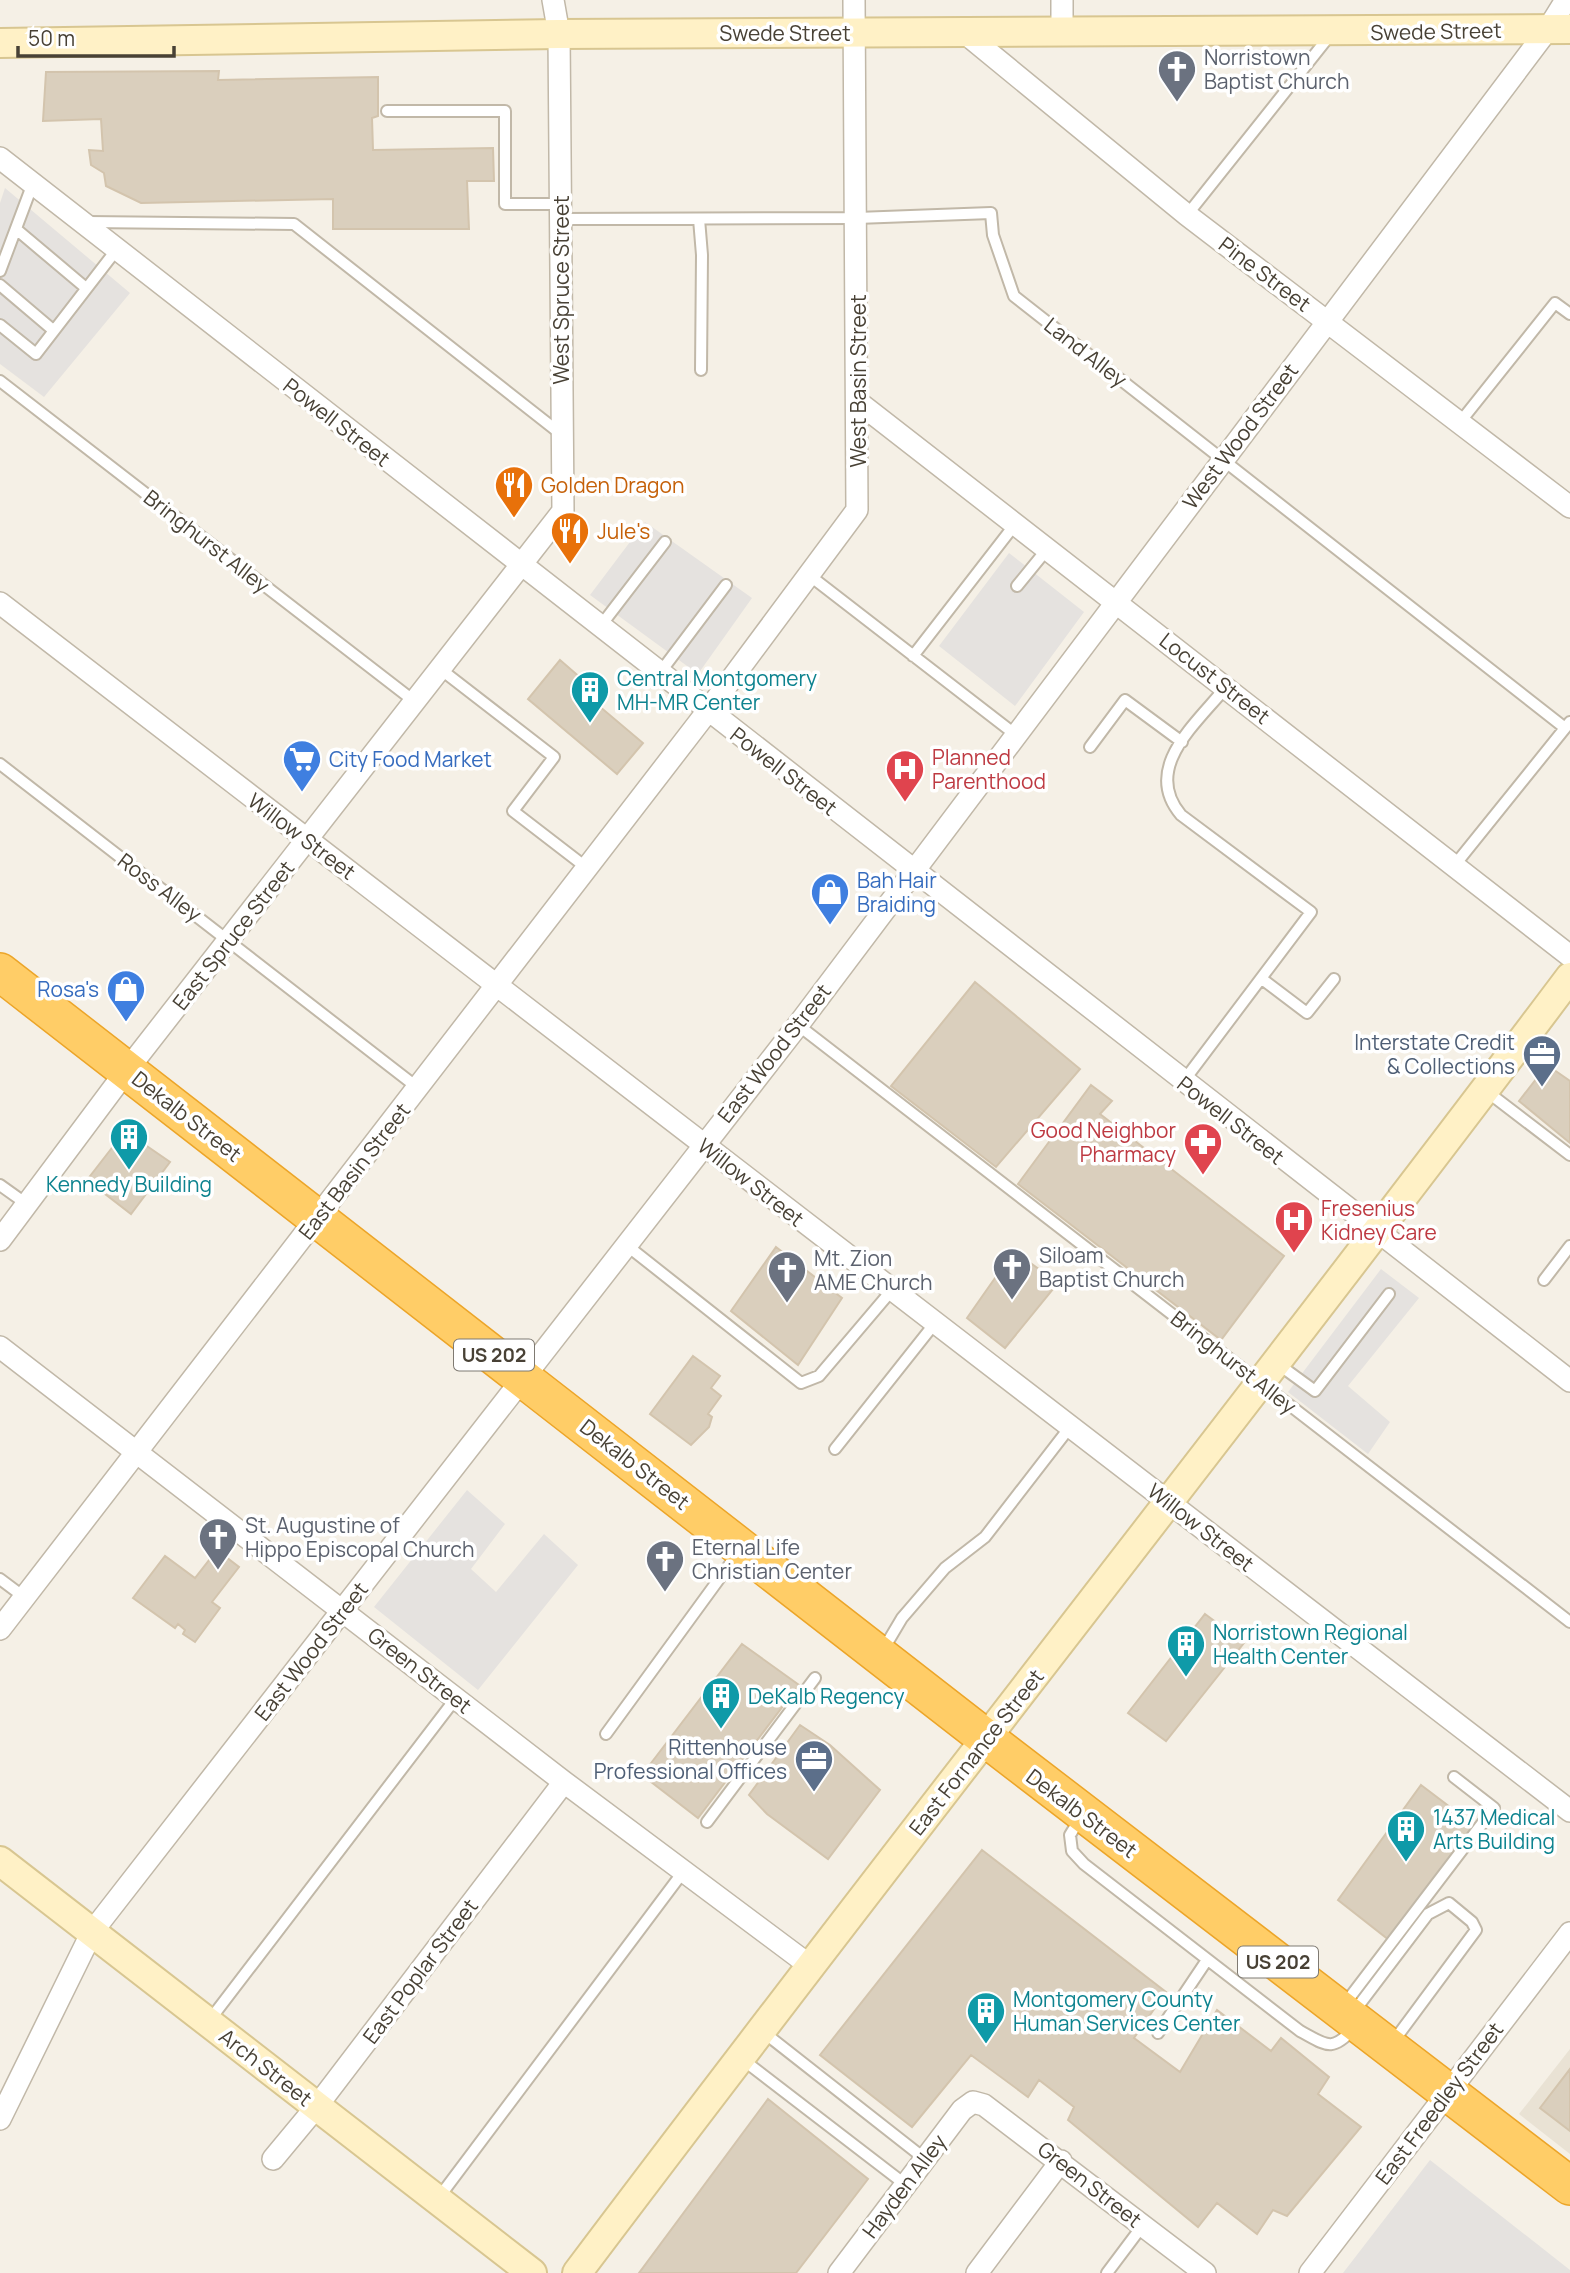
<svg xmlns="http://www.w3.org/2000/svg" width="1570" height="2273" font-family="Manrope,sans-serif">
  <rect width="100%" height="100%" fill="#f5f0e6"/>
  <path fill="#e9e2d4" d="M1570,2049V2154L1519,2114Z"/>
  <path fill="#e5e2df" d="M5,188L130,293L44,397L0,364V203Z
    M645,522L752,598L698,674L590,595Z
    M1009,553L1084,612L1015,706L939,646Z
    M1381,1269L1419,1298L1348,1386L1390,1422L1368,1454L1288,1392Z
    M467,1490L505,1524L471,1569L496,1592L544,1534L578,1565L478,1690L374,1607Z
    M1430,2160L1570,2270V2273H1343Z"/>
  <path fill="#dacfbd" stroke="#d3c4ad" stroke-width="2" d="M219,71L218,80L378,77V116L372,118L373,150L493,148L494,181H467L469,229H333V199L141,203L106,186L104,173L91,165L89,150L103,151L101,119L43,121L46,72Z
    M560,660L605,699L599,706L643,743L617,774L528,699Z
    M975,982L1080,1069L996,1167L891,1086Z
    M1547,1065L1570,1081V1143L1519,1101Z
    M1091,1085L1112,1101L1100,1114L1284,1256L1221,1340L1018,1184Z
    M125,1131L170,1162L131,1214L87,1180Z
    M776,1247L842,1298L798,1365L731,1311Z
    M1014,1251L1058,1283L1005,1348L967,1318Z
    M693,1356L720,1376L711,1388L721,1396L708,1414L712,1417L709,1427L691,1445L650,1414Z
    M217,1550L239,1567L212,1602L220,1608L195,1642L183,1634L185,1630L178,1624L175,1628L133,1598L165,1556L195,1578Z
    M1205,1614L1244,1643L1166,1741L1128,1713Z
    M742,1644L799,1685L698,1818L642,1775Z
    M800,1725L830,1745L880,1790L828,1859L767,1814L749,1795Z
    M1421,1785L1475,1826L1389,1940L1338,1900Z
    M982,1850L1166,1992L1134,2038L1180,2072L1217,2010L1271,2051L1281,2038L1329,2077L1318,2094L1361,2127L1287,2216L1273,2210L1257,2234L1217,2203L1198,2227L1068,2120L1074,2107L1039,2080L1028,2097L971,2055L912,2127L820,2055Z
    M1570,2069V2131L1540,2108Z
    M768,2099L868,2179L796,2273H639Z"/>
  <g fill="none" stroke-linecap="round" stroke-linejoin="round">
    <g stroke="#c1b8a8" stroke-width="14">
      <path id="lane" d="M387,111H505V204H561
        M1187,215L1331,34
        M561,219L857,218L991,213L993,235L1014,296L1565,728
        M699,219L702,255L701,370
        M87,222L294,224L561,434
        M16,229L86,288
        M0,271L33,183
        M0,285L53,330
        M0,325L36,354L117,249
        M0,381L414,701
        M1461,421L1555,303L1570,314
        M809,575L1016,735
        M1017,586L1048,548
        M599,628L665,542
        M913,656L1016,523
        M439,668L554,757L513,811L587,868
        M659,674L726,585
        M1090,747L1125,700L1182,742
        M0,764L418,1088
        M1454,866L1570,722
        M1262,979L1307,1013L1334,979
        M798,1025L1570,1622
        M1183,1082L1311,912L1181,815C1141,768 1197,723 1226,687
        M1485,1090L1570,1155
        M0,1185L28,1205
        M625,1244L801,1383L819,1376L892,1290
        M1544,1280L1570,1246
        M1278,1364L1315,1391L1389,1294
        M835,1449L935,1323
        M0,1579L24,1597
        M883,1650L902,1618L945,1568L985,1537L1070,1427
        M606,1734L738,1553
        M1081,1817L1070,1835L1072,1851L1084,1864L1300,2031C1326,2045 1332,2053 1354,2028
        M707,1822L815,1678
        M1344,2005L1494,1808L1454,1777
        M1353,2013L1428,1914L1449,1903L1472,1922L1476,1930L1393,2042
        M209,2021L456,1698
        M762,2031L925,2159
        M1158,2033L1207,1960
        M742,2059L906,2185
        M437,2200L683,1872
        M1107,2273L1143,2225"/>
    </g>
    <g stroke="#c1b8a8" stroke-width="24">
      <path id="street" d="M1062,0V31
        M966,34L1187,215L1570,507
        M0,158L1570,1381
        M858,402L1570,956
        M0,603L1570,1811
        M0,1240L127,1070L563,511L559,34L553,0
        M0,1347L564,1782L809,1965
        M0,1629L707,712L857,510L854,0
        M0,2119L92,1932L798,1025L1548,29L1566,0
        M273,2159L317,2106L564,1782
        M839,2273L962,2110L973,2102L984,2105L1205,2273
        M977,2273L1061,2161
        M1310,2273L1570,1933"/>
    </g>
    <g stroke="#d8c691" stroke-width="32">
      <path id="secondary" d="M0,43L559,34L1570,29
        M0,1861L532,2273
        M577,2273C904,1838 1243,1412 1570,977"/>
    </g>
    <g stroke="#eca529" stroke-width="40">
      <path id="highway" d="M0,972L987,1739L1570,2186"/>
    </g>
    <use href="#lane" stroke="#fff" stroke-width="10"/>
    <use href="#street" stroke="#fff" stroke-width="21"/>
    <use href="#secondary" stroke="#fff1c6" stroke-width="28"/>
    <use href="#highway" stroke="#ffcd67" stroke-width="37"/>
  </g>
  <defs>
    <g id="church-pin" transform="scale(2.0125)"><path d="M0 17L-7.5 6A9.5 9.5 0 1 1 7.5 6Z" fill="#6b7280" stroke="#fff"/><path d="M-1.2-6h2.4v3.5h3.3v2.4h-3.3V6h-2.4V-.1h-3.3v-2.4h3.3Z" fill="#fff"/></g>
    <g id="restaurant-pin" transform="scale(2.0125)"><path d="M0 17L-7.5 6A9.5 9.5 0 1 1 7.5 6Z" fill="#e8710a" stroke="#fff"/><path d="M-5-6h1v4h1v-4h1v4h1v-4h1v5L-1.5 .5V6h-2V.5L-5-1ZM5-6V6H3V1.5H1.5Q1.5-4 5-6Z" fill="#fff"/></g>
    <g id="building-pin" transform="scale(2.0125)"><path d="M0 17L-7.5 6A9.5 9.5 0 1 1 7.5 6Z" fill="#0f9aa8" stroke="#fff"/><path d="M-4-6H4V6H1V3H-1V6H-4ZM-2.5-4.3h1.7v1.8h-1.7ZM.8-4.3h1.7v1.8H.8ZM-2.5-1h1.7V.8h-1.7ZM.8-1h1.7V.8H.8Z" fill="#fff"/></g>
    <g id="supermarket-pin" transform="scale(2.0125)"><path d="M0 17L-7.5 6A9.5 9.5 0 1 1 7.5 6Z" fill="#3f7fe0" stroke="#fff"/><path d="M-6-5.5h2.5l.6 2H6L4.5 2H-2.5L-4.4-4H-6ZM-1.5 3.2a1.3 1.3 0 1 0 .1 0ZM3 3.2a1.3 1.3 0 1 0 .1 0Z" fill="#fff"/></g>
    <g id="hospital-pin" transform="scale(2.0125)"><path d="M0 17L-7.5 6A9.5 9.5 0 1 1 7.5 6Z" fill="#e0444e" stroke="#fff"/><path d="M-5-5h3v3.5h4V-5h3V5h-3V1.5h-4V5h-3Z" fill="#fff"/></g>
    <g id="shop-pin" transform="scale(2.0125)"><path d="M0 17L-7.5 6A9.5 9.5 0 1 1 7.5 6Z" fill="#3f7fe0" stroke="#fff"/><path d="M-5-2.5h2.3a2.7 3.5 0 0 1 5.4 0H5L5.5 6h-11ZM-1.5-2.5h3a1.5 2.3 0 0 0-3 0Z" fill="#fff"/></g>
    <g id="office-pin" transform="scale(2.0125)"><path d="M0 17L-7.5 6A9.5 9.5 0 1 1 7.5 6Z" fill="#5c6f8a" stroke="#fff"/><path d="M-6-3h4V-5.5h4V-3h4V5H-6ZM-1-4.5V-3h2v-1.5ZM-6 0V1H6V0Z" fill="#fff"/></g>
    <g id="pharmacy-pin" transform="scale(2.0125)"><path d="M0 17L-7.5 6A9.5 9.5 0 1 1 7.5 6Z" fill="#e0444e" stroke="#fff"/><path d="M-2-6h4v4h4v4h-4v4h-4v-4h-4v-4h4Z" fill="#fff"/></g>
  </defs>
  <g fill-rule="evenodd">
    <use href="#church-pin" x="1177" y="69"/>
    <use href="#restaurant-pin" x="514" y="485"/>
    <use href="#restaurant-pin" x="570" y="531"/>
    <use href="#building-pin" x="590" y="690"/>
    <use href="#supermarket-pin" x="302" y="759"/>
    <use href="#hospital-pin" x="905" y="769"/>
    <use href="#shop-pin" x="830" y="892"/>
    <use href="#shop-pin" x="126" y="989"/>
    <use href="#office-pin" x="1542" y="1054"/>
    <use href="#building-pin" x="129" y="1137"/>
    <use href="#pharmacy-pin" x="1203" y="1142"/>
    <use href="#hospital-pin" x="1294" y="1220"/>
    <use href="#church-pin" x="1012" y="1267"/>
    <use href="#church-pin" x="787" y="1270"/>
    <use href="#church-pin" x="218" y="1537"/>
    <use href="#church-pin" x="665" y="1559"/>
    <use href="#building-pin" x="1186" y="1644"/>
    <use href="#building-pin" x="721" y="1696"/>
    <use href="#office-pin" x="814" y="1759"/>
    <use href="#building-pin" x="1406" y="1829"/>
    <use href="#building-pin" x="986" y="2011"/>
  </g>
  <g text-anchor="middle" dominant-baseline="central" stroke-width="7" stroke-linejoin="round" paint-order="stroke">
    <g fill="#fff" stroke="#7f7a72" stroke-width="2">
      <rect x="454" y="1339.5" width="80" height="31" rx="5"/>
      <rect x="1238" y="1946.5" width="80" height="31" rx="5"/>
    </g>
    <g font-size="19" font-weight="bold" fill="#484135">
      <text x="494" y="1355">US 202</text>
      <text x="1278" y="1962">US 202</text>
    </g>
    <g font-size="21" fill="#484135" stroke="#fff">
      <text transform="translate(1436 31) rotate(-1)">Swede Street</text>
      <text x="785" y="33">Swede Street</text>
      <text transform="translate(1265 274) rotate(37)">Pine Street</text>
      <text transform="translate(561 290) rotate(-90)">West Spruce Street</text>
      <text transform="translate(1086 352) rotate(38)">Land Alley</text>
      <text transform="translate(858 381) rotate(-90)">West Basin Street</text>
      <text transform="translate(337 422) rotate(38)">Powell Street</text>
      <text transform="translate(1240 436) rotate(-53)">West Wood Street</text>
      <text transform="translate(207 541) rotate(38)">Bringhurst Alley</text>
      <text transform="translate(1215 678) rotate(38)">Locust Street</text>
      <text transform="translate(784 771) rotate(38)">Powell Street</text>
      <text transform="translate(302 836) rotate(37)">Willow Street</text>
      <text transform="translate(160 887) rotate(37)">Ross Alley</text>
      <text transform="translate(233 935) rotate(-52)">East Spruce Street</text>
      <text transform="translate(774 1053) rotate(-52)">East Wood Street</text>
      <text transform="translate(187 1116) rotate(38)">Dekalb Street</text>
      <text transform="translate(1231 1120) rotate(38)">Powell Street</text>
      <text transform="translate(354 1171) rotate(-52)">East Basin Street</text>
      <text transform="translate(751 1182) rotate(38)">Willow Street</text>
      <text transform="translate(1234 1362) rotate(38)">Bringhurst Alley</text>
      <text transform="translate(635 1464) rotate(38)">Dekalb Street</text>
      <text transform="translate(1201 1527) rotate(38)">Willow Street</text>
      <text transform="translate(311 1651) rotate(-52)">East Wood Street</text>
      <text transform="translate(420 1670) rotate(38)">Green Street</text>
      <text transform="translate(976 1752) rotate(-52)">East Fornance Street</text>
      <text transform="translate(1082 1813) rotate(37)">Dekalb Street</text>
      <text transform="translate(420 1971) rotate(-53)">East Poplar Street</text>
      <text transform="translate(266 2067) rotate(38)">Arch Street</text>
      <text transform="translate(1439 2103) rotate(-53)">East Freedley Street</text>
      <text transform="translate(1090 2184) rotate(38)">Green Street</text>
      <text transform="translate(904 2186) rotate(-53)">Hayden Alley</text>
    </g>
    <g font-size="21" fill="#5b616d" stroke="#fff" text-anchor="start">
      <text x="1204" y="57">Norristown<tspan x="1204" dy="24">Baptist Church</tspan></text>
      <text x="1039" y="1255">Siloam<tspan x="1039" dy="24">Baptist Church</tspan></text>
      <text x="814" y="1258">Mt. Zion<tspan x="814" dy="24">AME Church</tspan></text>
      <text x="245" y="1525">St. Augustine of<tspan x="245" dy="24">Hippo Episcopal Church</tspan></text>
      <text x="692" y="1547">Eternal Life<tspan x="692" dy="24">Christian Center</tspan></text>
    </g>
    <g font-size="21" fill="#c56008" stroke="#fff" text-anchor="start">
      <text x="541" y="485">Golden Dragon</text>
      <text x="597" y="531">Jule's</text>
    </g>
    <g font-size="21" fill="#0d838f" stroke="#fff" text-anchor="start">
      <text x="617" y="678">Central Montgomery<tspan x="617" dy="24">MH-MR Center</tspan></text>
      <text x="129" y="1184" text-anchor="middle">Kennedy Building</text>
      <text x="1213" y="1632">Norristown Regional<tspan x="1213" dy="24">Health Center</tspan></text>
      <text x="748" y="1696">DeKalb Regency</text>
      <text x="1433" y="1817">1437 Medical<tspan x="1433" dy="24">Arts Building</tspan></text>
      <text x="1013" y="1999">Montgomery County<tspan x="1013" dy="24">Human Services Center</tspan></text>
    </g>
    <g font-size="21" fill="#be3a42" stroke="#fff" text-anchor="start">
      <text x="932" y="757">Planned<tspan x="932" dy="24">Parenthood</tspan></text>
      <text x="1176" y="1130" text-anchor="end">Good Neighbor<tspan x="1176" dy="24">Pharmacy</tspan></text>
      <text x="1321" y="1208">Fresenius<tspan x="1321" dy="24">Kidney Care</tspan></text>
    </g>
    <g font-size="21" fill="#366cbe" stroke="#fff" text-anchor="start">
      <text x="329" y="759">City Food Market</text>
      <text x="857" y="880">Bah Hair<tspan x="857" dy="24">Braiding</tspan></text>
      <text x="99" y="989" text-anchor="end">Rosa's</text>
    </g>
    <g font-size="21" fill="#4e5e75" stroke="#fff" text-anchor="end">
      <text x="1515" y="1042">Interstate Credit<tspan x="1515" dy="24">&amp; Collections</tspan></text>
      <text x="787" y="1747">Rittenhouse<tspan x="787" dy="24">Professional Offices</tspan></text>
    </g>
  </g>
  <path d="M18 46v10h156v-10" fill="none" stroke="#484135" stroke-width="3.5"/>
  <text x="28" y="46" font-size="21" fill="#484135" stroke="#ffffff" stroke-width="5" paint-order="stroke">50 m</text>
</svg>
